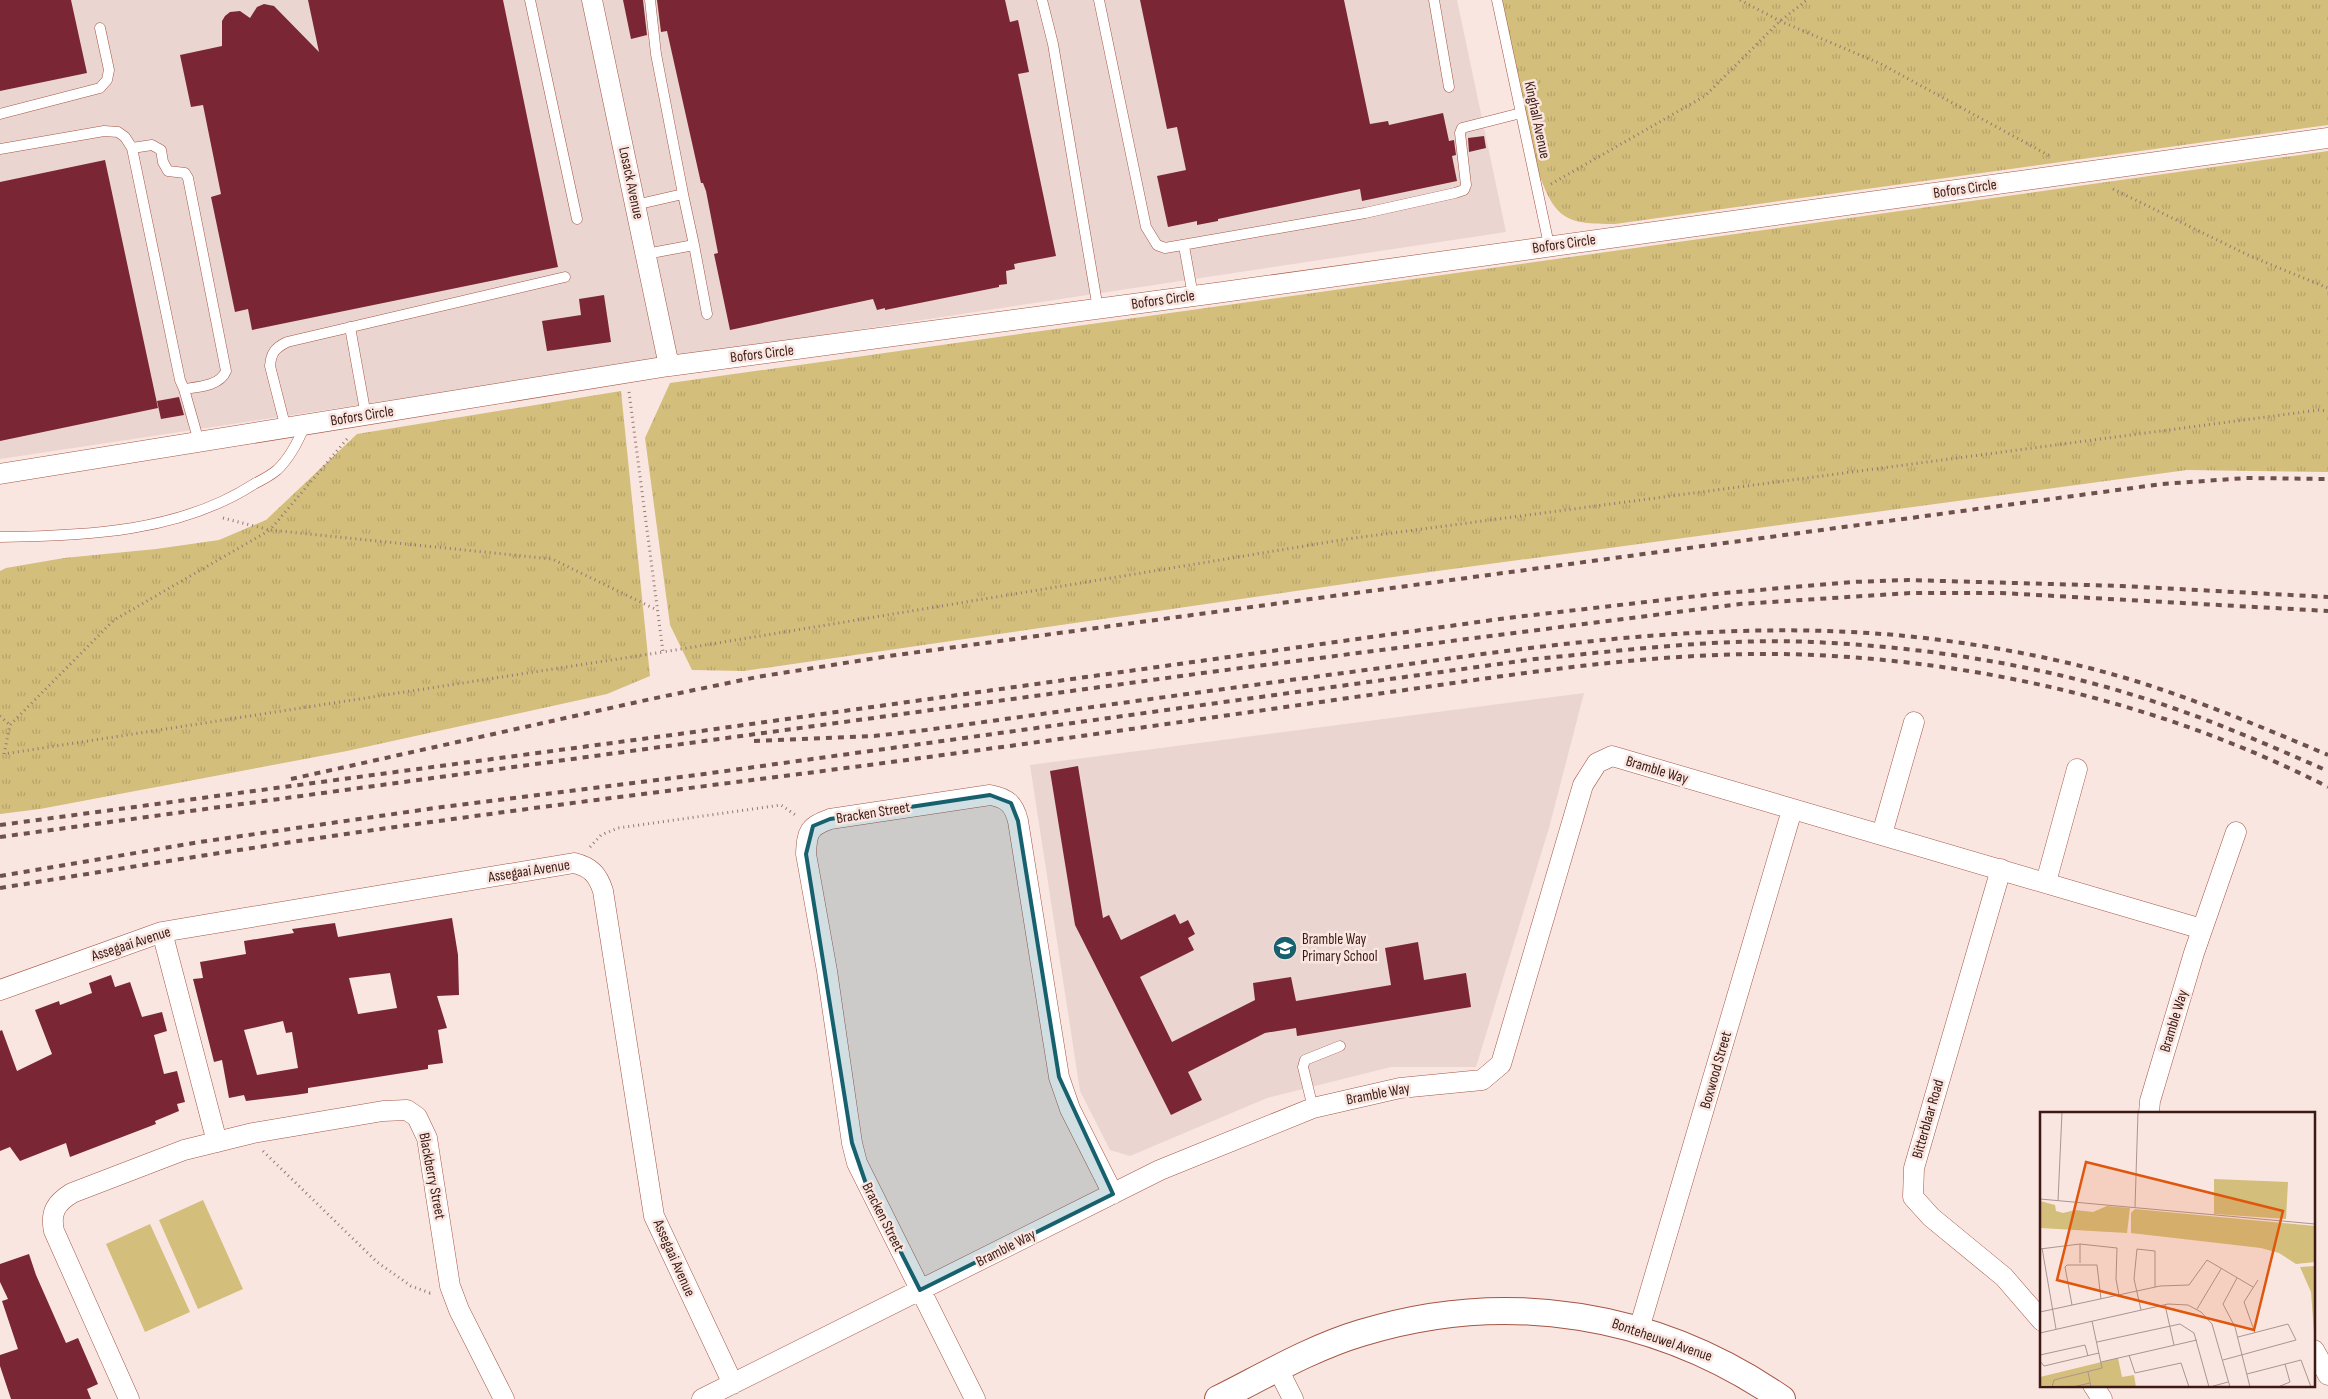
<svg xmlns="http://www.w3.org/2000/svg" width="2328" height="1399" font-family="'Sofia Sans Condensed',sans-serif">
  <defs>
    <pattern id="grass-tufts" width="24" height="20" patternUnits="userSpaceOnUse" patternTransform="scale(1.25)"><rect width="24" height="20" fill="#d3be7b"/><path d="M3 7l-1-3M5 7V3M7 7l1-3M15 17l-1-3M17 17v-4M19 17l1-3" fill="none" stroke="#b6a369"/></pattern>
  </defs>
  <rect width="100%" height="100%" fill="#f9e6e1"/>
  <path fill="#ebd5d0" d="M0,0H1457L1506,232L0,459Z
    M1584,693L1549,828L1476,1067H1391L1267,1098L1130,1156L1110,1150L1080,1091L1030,765Z"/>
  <path fill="url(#grass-tufts)" d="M1502,0H2328V125L1615,224C1565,224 1555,219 1538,171Z
    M2328,151V472L2187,470L1386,578L744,671L692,670L670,625L645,438L670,383Z
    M621,391L650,676L607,694L347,751L40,809L0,814V571L6,568L64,558L156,549L219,540L266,520L357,434Z"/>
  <path fill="#d3be7b" d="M203,1200L243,1289L198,1309L159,1220Z
    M150,1224L190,1312L145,1332L106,1244Z"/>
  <path fill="#7a2635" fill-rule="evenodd" d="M0,0H71L87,73L0,91Z
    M308,0H503L558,267L252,330L248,309L235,312L211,197L221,194L203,105L191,107L180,55L222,46V21L225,16L230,12L240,11L250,18L257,7L264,4L274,6L319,52Z
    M623,0H643L647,35L631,39Z
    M657,0H1005L1010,22L1018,20L1029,72L1018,74L1056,256L1014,264L1015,269L1006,271L1007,284L999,285V287L885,310V308L877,310L873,299L730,330L714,254L718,253L706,191L703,183H701L667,31L661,32Z
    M1140,0H1344L1370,124L1388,121L1389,125L1443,113L1449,141L1454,140L1456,155L1452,156L1457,181L1362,201L1360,189L1218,219V221L1197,225V221L1168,227L1157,176L1186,170L1177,127L1167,129Z
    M1484,136L1486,148L1469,152L1468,138Z
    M105,160L158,408L0,441V182Z
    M604,295L611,342L547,351L542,321L581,315L579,299Z
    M179,397L184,415L161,419L157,401Z
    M1078,766L1103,918L1109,915L1121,940L1175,914L1180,924L1188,920L1195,934L1188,938L1194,950L1140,977L1172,1042L1255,1000L1253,983L1291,977L1296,1001L1391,985L1385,948L1418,942L1424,980L1466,973L1471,1007L1297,1036L1296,1028L1265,1033L1188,1072L1202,1100L1171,1115L1075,925L1050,771Z
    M452,918L458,955L459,995L437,996L447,1028L438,1030L443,1063L428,1065V1069L308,1088V1093L295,1095L246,1101L244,1095L229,1098L222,1060L214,1062L193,979L203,978L200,962L246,954L244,941L294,933L292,929L335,923L338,937ZM390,973L397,1008L358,1014L349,978ZM283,1021L286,1033L292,1032L298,1068L257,1075L244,1030Z
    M111,975L115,987L130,982L142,1017L162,1012L167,1031L154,1035L164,1074L177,1071L185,1102L177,1104L179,1111L155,1121L156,1124L70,1157L66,1143L20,1161L10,1147L0,1151V1031L2,1030L17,1071L52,1054L35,1010L59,1001L60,1005L92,993L89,983Z
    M29,1254L36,1275L66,1343L78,1338L98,1384L87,1389L91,1399H11L0,1366V1355L18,1349L2,1301L8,1299L0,1282V1264Z"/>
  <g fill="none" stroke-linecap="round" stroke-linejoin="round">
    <g stroke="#a65544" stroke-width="11">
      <path id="service" d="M530,0L577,219
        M650,0L656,54L683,194
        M1042,0L1053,44L1098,309
        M1099,0L1146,227L1157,245L1165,248L1365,213L1455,193L1464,190L1466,185L1460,133L1462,128L1521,113
        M1434,0L1449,87
        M1497,0L1549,245
        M0,114L100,88L107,80L109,70L100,28
        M0,149L104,131L118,132L125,137L132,148L180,380L184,389C198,387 220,386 226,371L188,178L185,173L168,171L163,162L161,150L152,145L132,148
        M635,205L683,194L694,245L646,254
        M694,245L707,314
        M1184,246L1193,296
        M350,327L366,416
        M184,389L199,442
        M286,429L270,366C271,353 275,348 287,342L565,277
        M0,537C86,536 180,532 254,484C262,480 270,476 277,470C290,458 298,442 305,425
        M1313,1108L1303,1067L1305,1060L1340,1046"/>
    </g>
    <g stroke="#a65544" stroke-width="21">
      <path id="minor" d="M592,0L669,366
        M0,474L669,366L1216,293L2328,138
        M1882,834L1914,722
        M2001,869L1914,1168L1913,1197L1931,1217L2004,1277L2042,1321
        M2046,882L2077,769
        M162,932L217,1142
        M0,990L162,932L574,863C591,867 598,875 603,891L654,1216L733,1384
        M2149,1113L2150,1101L2194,953L2236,832
        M1639,1329L1792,810
        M2314,1350L2328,1375
        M1278,1369L1293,1399
        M2093,1385L2102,1399
        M129,1399L54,1231C50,1212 56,1203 72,1193L184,1150L253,1133L383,1111L407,1110L417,1117L427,1138L450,1286L459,1310L504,1399
        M702,1399L1160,1170L1313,1108L1400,1088L1482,1080L1501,1064L1583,785L1597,763L1612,756L2202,929
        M975,1399L857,1163L852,1143L827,971L806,854C807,831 809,827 830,819L990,795C1007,798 1014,804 1018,821L1059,1077L1070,1109L1113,1194"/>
    </g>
    <g stroke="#a65544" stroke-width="28">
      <path id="tertiary" d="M1218,1399C1264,1376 1311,1348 1361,1333C1507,1288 1658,1313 1782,1399"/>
    </g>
    <path stroke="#947973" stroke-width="3" stroke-dasharray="1 4" stroke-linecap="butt" d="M1740,0L1780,21L1881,64L2050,156
      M1551,184L1705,96L1780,21L1807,0
      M2113,189L2250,256L2328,288
      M629,392L663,652L1347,539L2319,410L2328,411
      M347,439L270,530L552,559L657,610
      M223,518L270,530L114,620L10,725L4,754L663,652
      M0,716L10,725
      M590,847L601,835L618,828L781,805L797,816
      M263,1151L377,1262L411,1286L430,1293L432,1292"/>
    <use href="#service" stroke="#fff" stroke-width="10"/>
    <use href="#minor" stroke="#fff" stroke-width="20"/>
    <use href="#tertiary" stroke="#fff" stroke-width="26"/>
    <path stroke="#6f514b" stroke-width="4" stroke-dasharray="6 6" stroke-linecap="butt" d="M754,741L874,736L926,730C1078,709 1229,688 1381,668C1552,644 1722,620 1895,635C1974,642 2072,660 2148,685C2209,705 2269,730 2328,755
      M291,779L651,699L757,677L889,656L2162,484L2246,478L2328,479
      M0,825L694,732L1507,618L1724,593L1852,582L1908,580L2122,586L2328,597
      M0,837L1218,671L1740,604L1910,593H2001L2328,611
      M0,876L200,842L442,807L704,774L1535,659C1627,650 1720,638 1812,642C1933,647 2059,668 2173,708C2226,726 2277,749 2328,771
      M0,888C149,864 297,840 446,820C619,796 792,776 965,752C1114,732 1263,710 1412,689C1544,670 1680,649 1814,655C1991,663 2169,706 2328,787"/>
  </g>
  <path fill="#17616f" fill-opacity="0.2" stroke="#17616f" stroke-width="4" stroke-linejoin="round" d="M990,795L1011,803L1018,821L1059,1077L1113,1194L920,1290L865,1181L852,1143L806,854L813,826L830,819Z"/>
  <defs>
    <g id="school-disc" transform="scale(1.25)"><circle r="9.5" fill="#17616f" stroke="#f9e6e1"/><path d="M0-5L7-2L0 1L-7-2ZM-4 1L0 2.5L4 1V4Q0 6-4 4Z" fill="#fff"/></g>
  </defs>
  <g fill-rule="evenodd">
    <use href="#school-disc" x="1285" y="948"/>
  </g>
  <g text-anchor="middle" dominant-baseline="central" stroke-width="5" stroke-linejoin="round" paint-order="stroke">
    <g font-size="15" fill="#3c1a13" stroke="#f9e6e1">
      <text transform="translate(1537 120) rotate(78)">Kinghall Avenue</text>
      <text transform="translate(631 183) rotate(78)">Losack Avenue</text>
      <text transform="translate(1965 189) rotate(-8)">Bofors Circle</text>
      <text transform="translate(1564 244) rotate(-8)">Bofors Circle</text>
      <text transform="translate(1163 300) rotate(-8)">Bofors Circle</text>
      <text transform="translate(762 354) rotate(-7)">Bofors Circle</text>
      <text transform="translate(362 416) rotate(-9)">Bofors Circle</text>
      <text transform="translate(1657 770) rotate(17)">Bramble Way</text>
      <text transform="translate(873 813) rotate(-9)">Bracken Street</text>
      <text transform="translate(529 871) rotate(-9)">Assegaai Avenue</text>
      <text transform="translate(131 944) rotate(-18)">Assegaai Avenue</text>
      <text transform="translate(2174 1021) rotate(-73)">Bramble Way</text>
      <text transform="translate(1716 1070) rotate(-74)">Boxwood Street</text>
      <text transform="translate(1378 1094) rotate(-11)">Bramble Way</text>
      <text transform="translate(1928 1119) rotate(-74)">Bitterblaar Road</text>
      <text transform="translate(432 1176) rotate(79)">Blackberry Street</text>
      <text transform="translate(883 1217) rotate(63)">Bracken Street</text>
      <text transform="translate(1006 1248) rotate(-27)">Bramble Way</text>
      <text transform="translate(674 1258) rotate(66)">Assegaai Avenue</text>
      <text transform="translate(1662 1340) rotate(19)">Bonteheuwel Avenue</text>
    </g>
    <g font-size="15" fill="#3c1a13" stroke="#f9e6e1" text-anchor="start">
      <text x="1302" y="939">Bramble Way<tspan x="1302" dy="17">Primary School</tspan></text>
    </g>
  </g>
  <g transform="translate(2040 1112)">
    <rect width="275" height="275" fill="#f9e6e1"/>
    <path d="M174,67L248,70L246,107L174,102ZM0,89L15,93L16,99L23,101L35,98L53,100L67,94L90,96L87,121L0,116ZM95,97L275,114V150L256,152L239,141L221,136L91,121V101ZM275,154V234L271,180L260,155Z" fill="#d3be7b"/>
    <path d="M78,246L82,265L94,263L96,275L0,273V265Z" fill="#d3be7b"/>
    <path fill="none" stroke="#ad948f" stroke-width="1" d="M0,87L275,112M18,89L22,0M95,95L98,0M40,132V151M2,136L16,217M0,137L40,132L77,136L76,167L79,183M197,166L183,192L195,215L210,275M32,193L25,155L27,153H57L61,187M125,193L134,233M157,197L181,157M101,198L94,167L97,137L115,139V175M0,200L120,174L149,173L167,148L213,175M0,221L128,192L148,193L161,200L172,212L190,275M215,221L204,190L218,168M57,230L140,212L154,221L169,275M0,243L45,233L48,244M89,243L95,261L141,251L149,275M183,248L256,228L248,212L198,225M0,249L4,254L59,241M61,250L157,228M48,260L51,275M207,262L261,248L271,275M12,275L14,268L62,256L52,209M33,275L50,271M170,275L188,270M238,275L250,270L245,252"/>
    <path fill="#df560c" fill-opacity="0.15" stroke="#df560c" stroke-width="2.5" d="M46,50L243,99L214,218L17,168Z"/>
    <rect width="275" height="275" fill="none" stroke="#3c1a13" stroke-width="2.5"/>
  </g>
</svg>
